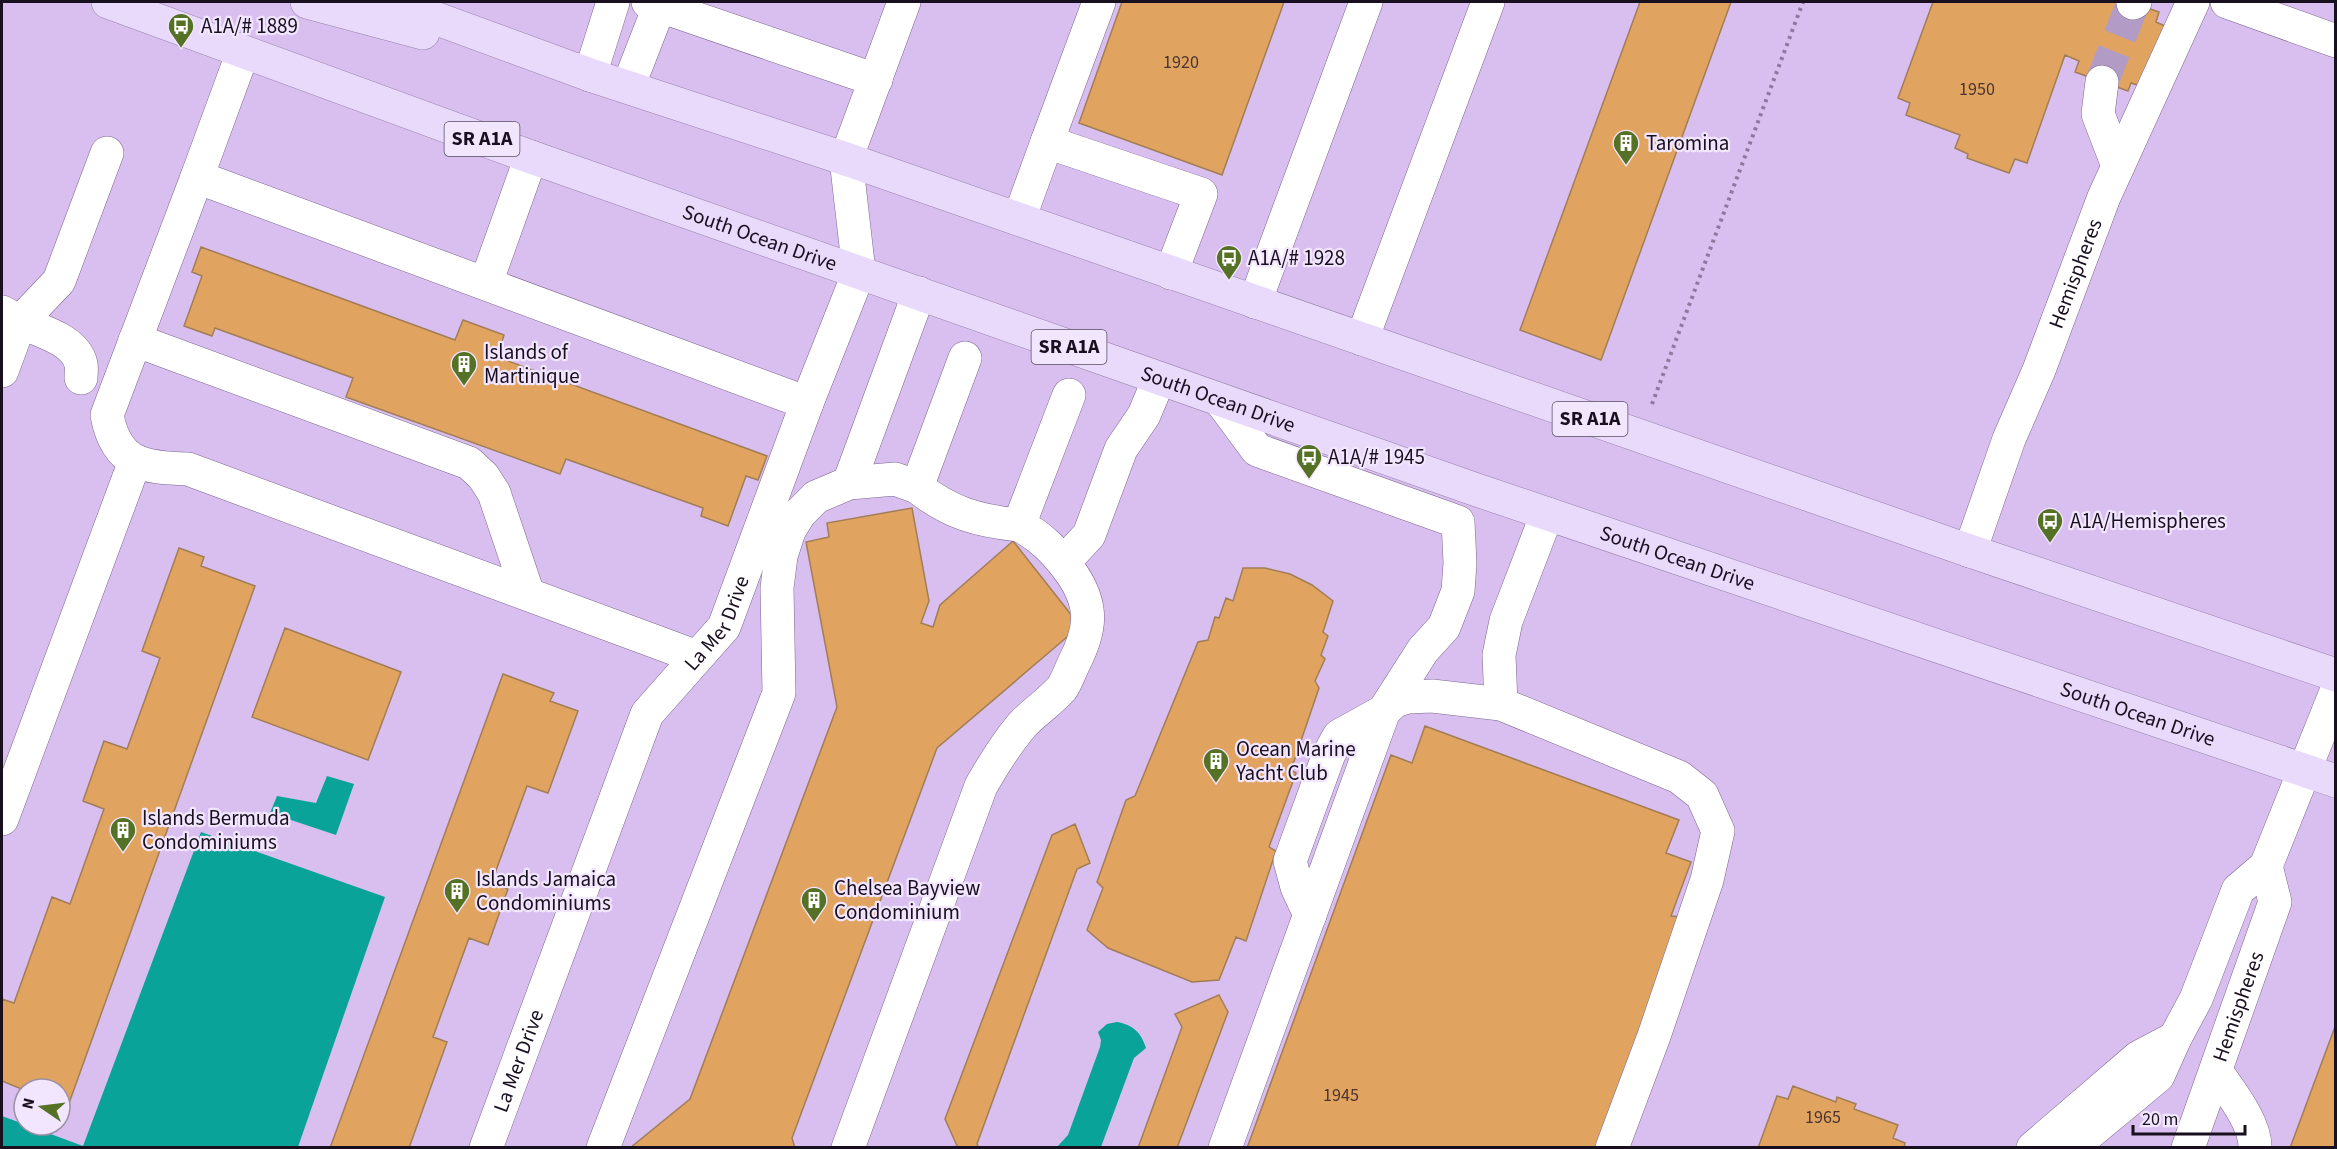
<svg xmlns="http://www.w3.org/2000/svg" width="2337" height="1149" font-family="'Source Sans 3',sans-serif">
  <rect width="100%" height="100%" fill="#d8bfef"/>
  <path fill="#09a39a" d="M327,776L354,784L336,835L270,813L277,796L316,803Z
    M201,832L385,897L298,1147H2V1116L83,1146Z
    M1117,1022C1133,1025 1141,1032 1146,1048L1134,1058L1101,1147H1057L1068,1135L1100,1047L1101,1040L1098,1032L1107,1024Z"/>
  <path fill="#e1a460" stroke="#a27d56" stroke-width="1.5" d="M1122,2H1284L1222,175L1079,123Z
    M1640,2H1731L1601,360L1520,330Z
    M1933,2H2130L2159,12L2156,22L2165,26L2144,87L2131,83L2128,91L2075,72L2079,61L2065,55L2027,163L2015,159L2009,173L1967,158L1968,154L1955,148L1960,135L1906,115L1910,103L1898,98Z
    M201,247L455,340L463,320L504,335L497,357L767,456L758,480L746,476L728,526L701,516L703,508L566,459L560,474L346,397L353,378L215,328L212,336L184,326L202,276L192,272Z
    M912,508L929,601L921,623L933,627L940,605L1013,541L1080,626L937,748L792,1138L795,1148H630L690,1099L837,707L806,542L829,537L827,523Z
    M179,548L204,557L201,566L255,586L68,1106L60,1103V1089L24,1090L2,1081V999L14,1003L52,897L70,904L104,809L83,801L104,741L127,749L160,658L142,651Z
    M1243,568H1265L1290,574L1312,585L1333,601L1323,632L1328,636L1321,655L1325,659L1315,681L1319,688L1291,770L1296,773L1269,847L1276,851L1246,941L1236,937L1219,980L1192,982L1108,948L1087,930L1103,888L1097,882L1126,800L1135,796L1198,642L1208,640L1215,617L1219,618L1226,598L1233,601Z
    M285,628L401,672L368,760L252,717Z
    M503,674L554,693L550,701L578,711L548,793L527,786L491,884L508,889L488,945L469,938L433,1037L447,1042L409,1148H330Z
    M1425,726L1679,820L1666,853L1691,862L1671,916L1682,917L1597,1148H1247L1391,755L1412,763Z
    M1075,824L1090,863L1077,869L977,1144L979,1148H958L945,1119L1052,835Z
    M1219,995L1228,1012L1177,1148H1138L1182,1027L1175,1014Z
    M2336,1024V1148H2290Z
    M1793,1086L1836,1102L1837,1097L1856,1104L1854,1109L1898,1125L1893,1138L1905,1143L1904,1148H1758L1777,1096L1788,1099Z"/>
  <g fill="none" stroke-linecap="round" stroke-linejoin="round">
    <path stroke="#b29cc5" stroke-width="33" stroke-dasharray="33 16" stroke-linecap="butt" d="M2102,82L2133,3"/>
    <g stroke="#7c6691" stroke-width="34">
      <g id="minor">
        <path d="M648,2L876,80"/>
        <path d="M2227,2L2336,41"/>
        <path d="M2133,3L2135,2"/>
        <path d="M590,75L613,2"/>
        <path d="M2102,82L2098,114L2118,166"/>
        <path d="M628,87L661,2"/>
        <path d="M1047,142L1099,2"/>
        <path d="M197,177L243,52"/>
        <path d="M1019,219L1047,142L1201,194L1171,273"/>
        <path d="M486,283L531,157"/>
        <path d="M1255,302L1366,2"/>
        <path d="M2,312L20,322L59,281L107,153"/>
        <path d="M1362,339L1488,2"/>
        <path d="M135,340L469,463L483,476L494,493L528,594"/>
        <path d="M2,371L20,322C39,331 75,339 81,364C82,368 81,374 81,378"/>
        <path d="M1220,400L1257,450L1458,522L1460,563L1458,591L1444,627L1423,650L1384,711L1339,736L1329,754L1290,861L1297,887L1310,915"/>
        <path d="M849,483L919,293"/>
        <path d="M917,487C950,513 978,521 1019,525L1069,395"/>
        <path id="s1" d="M1970,551L2009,439L2039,370L2104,197L2193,2"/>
        <path d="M1064,562L1089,535L1121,449L1144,415L1159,379"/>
        <path d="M697,657L188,469C143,468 116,464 107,415L197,177L807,403"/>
        <path d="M1501,704L1499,655L1506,621L1547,514"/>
        <path d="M2,819L135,461"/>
        <path d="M2216,1071C2229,1090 2256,1123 2255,1148"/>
        <path id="s2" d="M486,1148L647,714L724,627L807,403L859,272L846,159L904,2"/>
        <path d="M603,1148L779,693L777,588L781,556L789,531L800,513L816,497L849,483L895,479L917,487L965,358"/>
        <path d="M848,1148L981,786C993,765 1006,744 1022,725C1034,712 1050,702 1062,688C1067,681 1070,671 1074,663C1091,630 1094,606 1072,574C1057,553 1042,537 1019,525"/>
        <path d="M1225,1148L1384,711L1395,701L1408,697L1432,696L1501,704L1679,777L1702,795L1718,831L1707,880L1654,1036L1612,1148"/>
        <path d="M2033,1148L2139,1057L2175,1038L2196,999L2238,890L2266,866L2336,692"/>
        <path d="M2071,1148L2158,1076L2175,1038"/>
        <path id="s3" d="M2188,1148L2275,902L2266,866"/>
      </g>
    </g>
    <g stroke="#9782ab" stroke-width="34">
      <g id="major">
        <path id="s4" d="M108,2L531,157L1474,489L2336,781"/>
        <path d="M307,2L423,33"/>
        <path d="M391,2L590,75L846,159L1970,551L2336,675"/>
      </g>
    </g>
    <path stroke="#8c799d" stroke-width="4" stroke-dasharray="3 4.5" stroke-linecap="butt" d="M1652,404L1803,2"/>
    <use href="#minor" stroke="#fff" stroke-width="33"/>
    <use href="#major" stroke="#e9d9fa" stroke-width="33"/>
  </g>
  <defs>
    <g id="bus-pin" transform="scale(1.35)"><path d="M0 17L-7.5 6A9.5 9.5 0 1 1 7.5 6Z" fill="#547125" stroke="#f2e6ff"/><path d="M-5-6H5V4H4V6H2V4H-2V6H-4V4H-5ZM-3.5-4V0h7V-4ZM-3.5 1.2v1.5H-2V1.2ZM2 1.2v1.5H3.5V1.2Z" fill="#fff"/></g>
    <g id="building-pin" transform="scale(1.35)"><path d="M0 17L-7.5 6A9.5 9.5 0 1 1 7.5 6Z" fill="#547125" stroke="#f2e6ff"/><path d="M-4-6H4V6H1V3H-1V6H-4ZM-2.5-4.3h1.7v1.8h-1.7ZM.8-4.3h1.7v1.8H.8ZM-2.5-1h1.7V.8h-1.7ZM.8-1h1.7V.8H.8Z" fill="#fff"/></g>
  </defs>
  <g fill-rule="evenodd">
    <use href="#bus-pin" x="181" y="26"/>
    <use href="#building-pin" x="1626" y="143"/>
    <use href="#bus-pin" x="1229" y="258"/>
    <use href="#building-pin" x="464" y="364"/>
    <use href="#bus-pin" x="1309" y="457"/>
    <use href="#bus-pin" x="2050" y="521"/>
    <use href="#building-pin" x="1216" y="761"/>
    <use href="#building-pin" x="123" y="830"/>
    <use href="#building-pin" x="457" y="891"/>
    <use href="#building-pin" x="814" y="900"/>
  </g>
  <g text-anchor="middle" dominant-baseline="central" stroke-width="4.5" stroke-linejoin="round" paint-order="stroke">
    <g font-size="18" fill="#4a342f">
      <text x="1181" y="62">1920</text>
      <text x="1977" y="89">1950</text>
      <text x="1341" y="1095">1945</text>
      <text x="1823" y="1117">1965</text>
    </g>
    <g fill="#f2e6ff" stroke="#595062" stroke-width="1.5">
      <rect x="444.5" y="122" width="75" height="34" rx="4.5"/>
      <rect x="1031.5" y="330" width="75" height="34" rx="4.5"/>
      <rect x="1552.5" y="402" width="75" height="34" rx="4.5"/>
    </g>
    <g font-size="20" font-weight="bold" fill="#180f1f">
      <text x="482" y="139">SR A1A</text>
      <text x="1069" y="347">SR A1A</text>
      <text x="1590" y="419">SR A1A</text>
    </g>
    <g font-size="21" fill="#180f1f" stroke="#f2e6ff" text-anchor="start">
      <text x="201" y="26">A1A/# 1889</text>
      <text x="1646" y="143">Taromina</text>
      <text x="1248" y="258">A1A/# 1928</text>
      <text x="484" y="352">Islands of<tspan x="484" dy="24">Martinique</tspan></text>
      <text x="1328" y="457">A1A/# 1945</text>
      <text x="2070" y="521">A1A/Hemispheres</text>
      <text x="1236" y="749">Ocean Marine<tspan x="1236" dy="24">Yacht Club</tspan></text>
      <text x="142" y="818">Islands Bermuda<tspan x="142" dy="24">Condominiums</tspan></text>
      <text x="476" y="879">Islands Jamaica<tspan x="476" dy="24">Condominiums</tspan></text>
      <text x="834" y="888">Chelsea Bayview<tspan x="834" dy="24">Condominium</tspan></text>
    </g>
    <g font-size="21" fill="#180f1f" stroke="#f2e6ff">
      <text stroke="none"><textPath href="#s4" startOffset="693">South Ocean Drive</textPath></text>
      <text stroke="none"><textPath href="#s1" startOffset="297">Hemispheres</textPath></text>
      <text stroke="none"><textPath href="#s4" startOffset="1179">South Ocean Drive</textPath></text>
      <text stroke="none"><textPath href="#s4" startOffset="1665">South Ocean Drive</textPath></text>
      <text stroke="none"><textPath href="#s2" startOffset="579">La Mer Drive</textPath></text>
      <text stroke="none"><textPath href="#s4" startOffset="2151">South Ocean Drive</textPath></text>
      <text stroke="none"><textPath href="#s3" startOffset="150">Hemispheres</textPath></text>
      <text stroke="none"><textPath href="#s2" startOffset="93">La Mer Drive</textPath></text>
    </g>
  </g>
  <rect width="2337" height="1149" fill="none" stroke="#180f1f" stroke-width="6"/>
  <g transform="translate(42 1107) rotate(284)"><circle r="28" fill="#f2e6ff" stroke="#9b90a5" stroke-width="1.5"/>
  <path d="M0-4.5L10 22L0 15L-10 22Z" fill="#547125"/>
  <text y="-9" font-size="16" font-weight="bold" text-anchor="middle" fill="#180f1f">N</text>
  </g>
  <path d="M2133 1125v9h112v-9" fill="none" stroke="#180f1f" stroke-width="3"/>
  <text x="2142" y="1125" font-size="18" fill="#180f1f" stroke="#f2e6ff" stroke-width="4.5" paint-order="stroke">20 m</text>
</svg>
